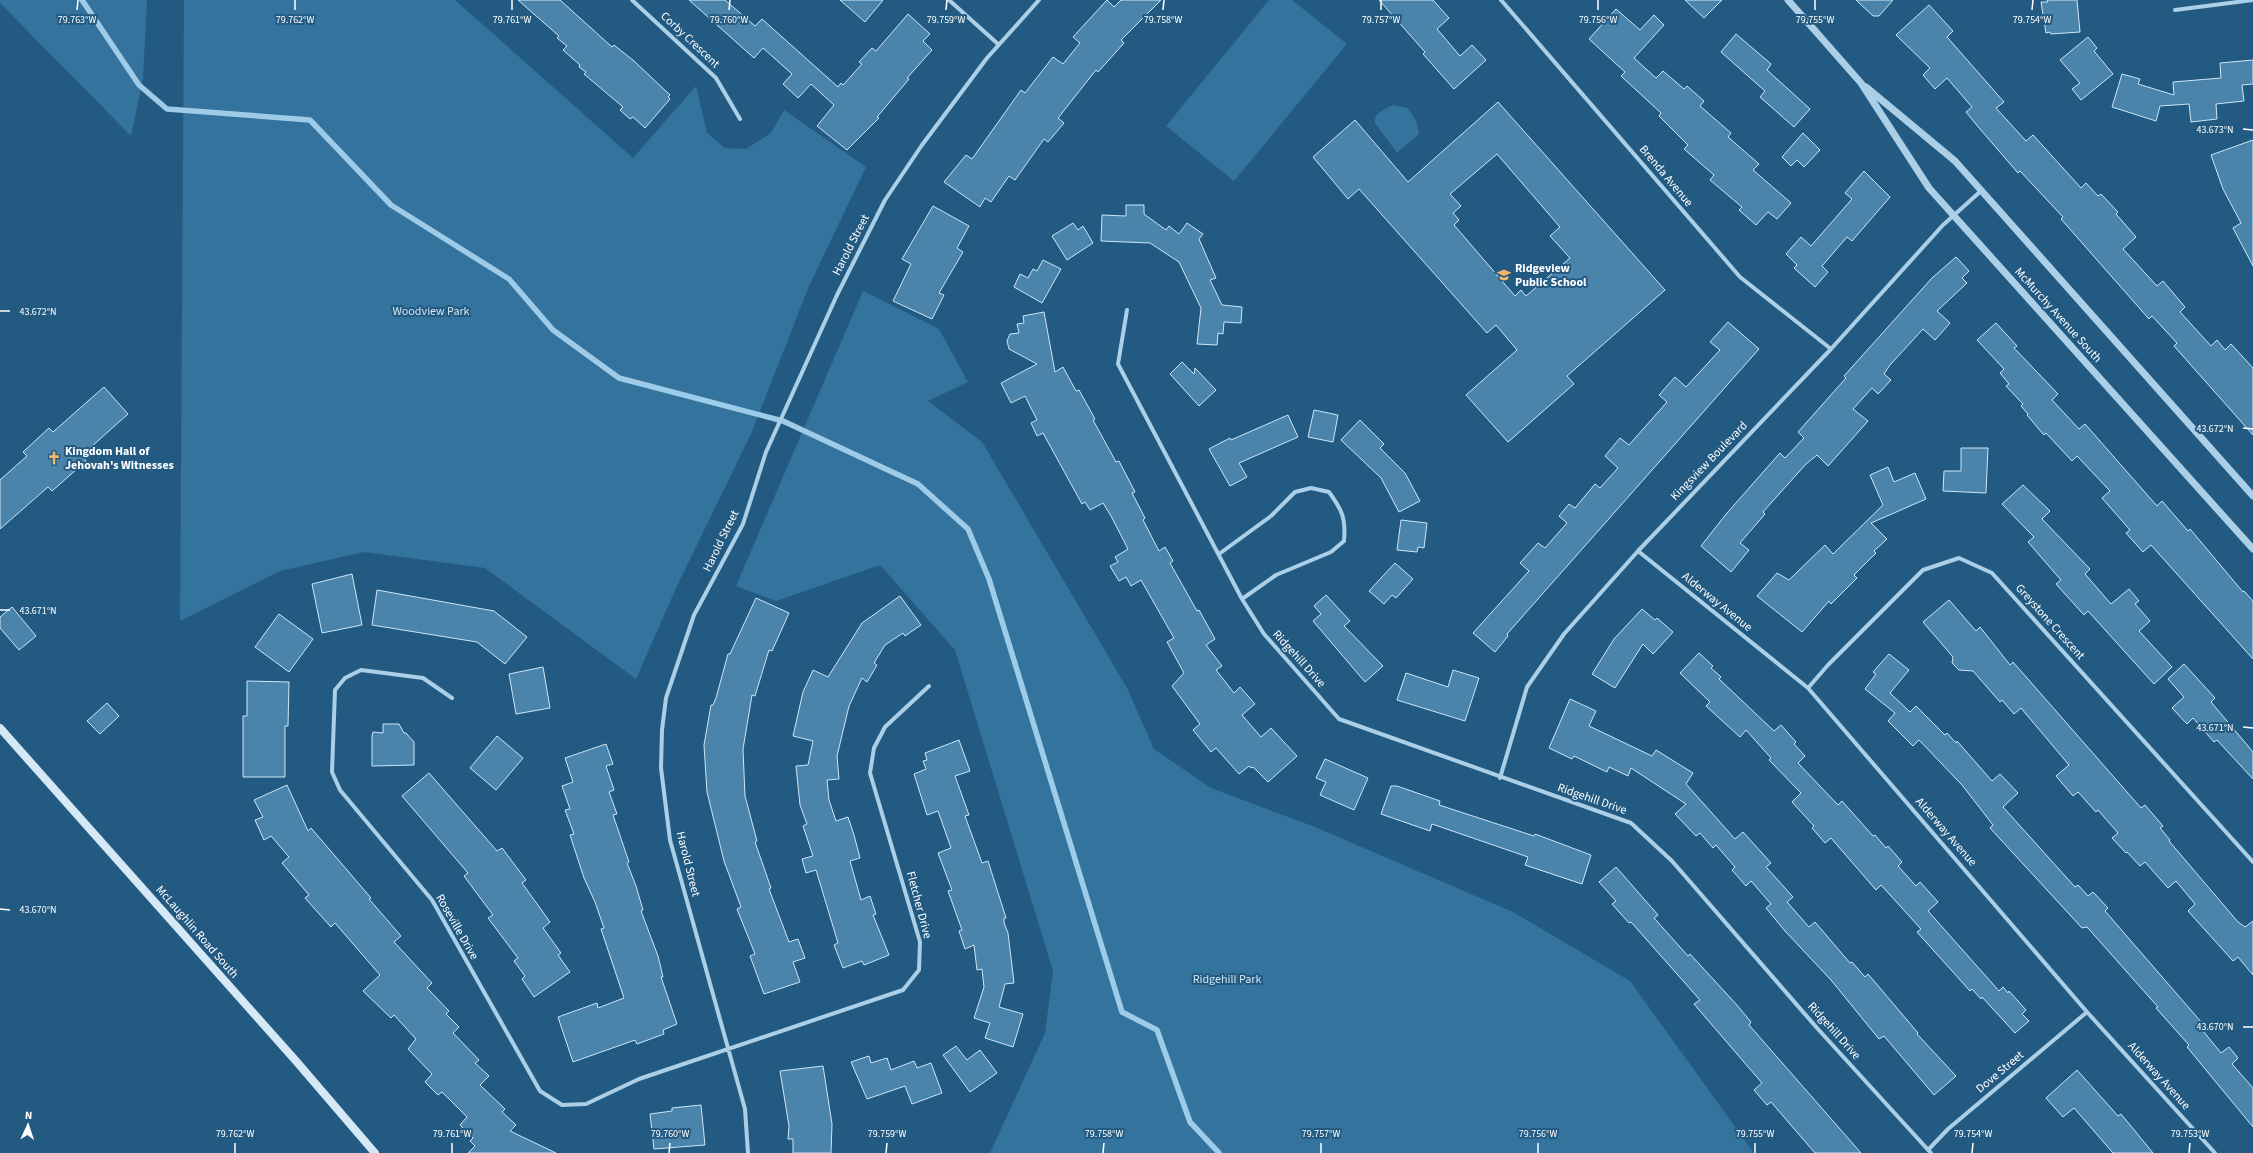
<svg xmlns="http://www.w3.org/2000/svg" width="2253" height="1153" font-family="'Source Sans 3',sans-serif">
  <rect width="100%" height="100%" fill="#235a81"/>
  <path fill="#33739d" d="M0,0H147L143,79L131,136L0,3Z
    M184,0H455L633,158L696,86L707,133L725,148L746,149L771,133L784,110L866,167L809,286L751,434L677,586L636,679L485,568L364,552L280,571L180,621Z
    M1269,0H1292L1347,44L1234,181L1166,126Z
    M1393,105L1408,108L1416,121L1419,134L1397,153L1375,123C1373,113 1385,109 1393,105Z
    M863,291L939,329L968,382L928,401L982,442L1127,688L1154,749L1211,788L1315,827L1513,912L1630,981L1754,1153H990L1045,1033L1053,971L955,650L880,565L776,601L736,586Z"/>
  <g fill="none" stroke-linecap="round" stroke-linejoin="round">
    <path stroke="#9ecce8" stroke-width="5.5" d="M82,0L139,85L167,109L310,120L391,205L509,279L553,330L619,378L783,421L918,484L968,529L989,579L1122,1012L1157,1030L1190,1122L1219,1153"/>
  </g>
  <path fill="#4b84aa" stroke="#cee6f6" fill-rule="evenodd" d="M518,0H560L612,47L614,45L634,61L670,95L668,97L670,99L645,128L633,117L630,119L620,110L623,107L584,74L586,72L579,67L580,65L563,50L567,46L557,38L559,36Z
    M689,0H725L755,26L762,19L838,87L841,83L843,85L862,64L859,62L872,48L876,51L908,14L930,34L923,41L932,50L907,78L909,79L877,117L879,118L847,150L817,126L834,105L811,84L798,98L783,84L792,74L763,48L754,58Z
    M840,0H883L865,22Z
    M1107,0L1114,7L1121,0H1161L1121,40L1124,43L1098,72L1096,70L1058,118L1064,123L1048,142L1044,139L1015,180L1009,176L991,202L985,198L980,207L944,182L966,155L972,159L1021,90L1025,93L1053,57L1063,64L1080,43L1073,37Z
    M1379,0H1433L1449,18L1437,29L1460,56L1472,45L1486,60L1454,89L1423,54L1425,52Z
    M1685,0H1722L1704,18Z
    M1856,0H1893L1879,16H1873Z
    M2047,0H2077L2080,32L2051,34L2050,32L2046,33L2041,2H2048Z
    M1929,5L1953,31L1947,37L2004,102L1996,108L2026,141L2033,135L2081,188L2086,183L2098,196L2101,194L2118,212L2116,214L2136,237L2123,249L2157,286L2163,281L2185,307L2180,312L2211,346L2217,340L2225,350L2231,344L2253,368V435L2174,346L2177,343L2152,316L2149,319L2061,219L2063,217L2020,171L2018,173L1980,129L1966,112L1972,107L1947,78L1935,89L1923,75L1930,68L1896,35Z
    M1616,9L1640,30L1654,15L1664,25L1634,58L1656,78L1663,71L1684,89L1687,86L1704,101L1700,106L1731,133L1728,137L1759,164L1753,170L1791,203L1777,219L1768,212L1756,225L1739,210L1742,207L1710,180L1714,175L1684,149L1688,145L1659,116L1661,113L1621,76L1625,72L1589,39Z
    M1736,34L1771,64L1767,70L1810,109L1794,127L1760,97L1765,91L1721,52Z
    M2088,37L2097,48L2094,51L2113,74L2081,100L2072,89L2080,83L2060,60Z
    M2253,60V84L2242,85L2244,101L2216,104L2217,119L2191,122L2189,104L2160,106L2156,121L2112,107L2122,74L2140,79L2138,84L2174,95L2173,82L2221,78L2220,63Z
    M1498,102L1665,290L1567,376L1574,384L1508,442L1466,395L1517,350L1496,325L1487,333L1359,189L1348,199L1313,157L1355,120L1408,182ZM1497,154L1560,227L1550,236L1570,258L1526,296L1521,290L1515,296L1454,225L1459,220L1453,213L1461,206L1450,194Z
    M1803,133L1820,150L1804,167L1797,160L1791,166L1782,157Z
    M2253,140V266L2233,228L2241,223L2223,189L2211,155Z
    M1864,171L1890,197L1852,241L1847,237L1822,266L1828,272L1815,287L1794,268L1797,265L1786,254L1801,237L1811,246L1852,199L1845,193Z
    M1126,205H1144V214L1166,230L1169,226L1179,234L1187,223L1203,234L1199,239L1216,278L1210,280L1222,305L1242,307L1241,323L1224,322L1223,334L1218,333L1217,345L1197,344L1201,308L1179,262L1150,243L1101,241L1102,215L1126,216Z
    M933,206L969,226L957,248L963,252L939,293L944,295L932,319L893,301L911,264L902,259Z
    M1073,223L1078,230L1083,226L1093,243L1067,260L1052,236Z
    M1956,257L1969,271L1962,278L1967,283L1937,311L1950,323L1935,340L1923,329L1890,365L1884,374L1891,380L1878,394L1872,388L1853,409L1868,421L1828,466L1817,455L1806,464L1763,512L1765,514L1740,543L1749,550L1731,572L1701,546L1727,513L1780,453L1785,458L1804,438L1798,432L1846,378L1844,376L1932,278Z
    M1043,260L1061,269L1042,303L1014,287L1020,274L1028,278L1033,269L1037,271Z
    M1044,312L1055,372L1063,367L1076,391L1079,390L1095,419L1093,420L1116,462L1119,461L1135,492L1132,493L1145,518L1143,520L1159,551L1165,547L1173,561L1170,563L1197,611L1199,610L1215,639L1206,645L1222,666L1216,670L1234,693L1240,687L1255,704L1242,715L1261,737L1271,728L1297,756L1268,782L1253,767L1251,768L1249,766L1239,774L1216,748L1211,752L1193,730L1200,724L1172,686L1184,673L1167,642L1174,638L1141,580L1131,586L1126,577L1119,581L1110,566L1118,562L1115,557L1128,549L1111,516L1103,503L1090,510L1085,502L1082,504L1043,433L1037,436L1031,423L1037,420L1025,396L1011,403L1001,383L1037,364L1009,349L1007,341L1010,334L1019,333L1017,324L1024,323L1023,316Z
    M1728,322L1759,349L1507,634L1508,636L1495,652L1473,633L1529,571L1520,563L1538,543L1545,548L1567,523L1559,516L1569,504L1575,508L1595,484L1600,488L1618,468L1605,456L1620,438L1629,445L1667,402L1659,395L1675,377L1686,387L1720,350L1710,342Z
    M1996,323L2017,346L2014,348L2058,394L2052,400L2079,429L2085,424L2157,506L2162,501L2188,531L2190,529L2243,592L2244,591L2253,601V659L2151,545L2143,552L2126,533L2130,530L2102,498L2110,491L2077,456L2072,461L2046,433L2044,435L2027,415L2028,414L2021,406L2023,404L2006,386L2009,384L2000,373L2004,369L1977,340Z
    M1182,362L1194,374L1195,368L1216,390L1199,406L1170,374Z
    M104,387L128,414L82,455L86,461L52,491L48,487L0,529V480L27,456L23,452L49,428L53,432Z
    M1314,410L1338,415L1333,442L1308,437Z
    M1288,415L1298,437L1239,463L1247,477L1230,486L1209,449L1230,438L1231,440Z
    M1360,420L1384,444L1380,448L1405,473L1420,501L1399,512L1381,478L1341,440Z
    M1961,448H1988L1986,493L1943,491L1944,471H1961Z
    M1888,467L1894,482L1915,473L1926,499L1871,523L1887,539L1874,551L1876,553L1854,575L1857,578L1831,604L1829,601L1802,632L1757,596L1777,573L1789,580L1825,545L1833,554L1883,505L1870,475Z
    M2023,485L2050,511L2042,519L2090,569L2085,574L2111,604L2129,589L2139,601L2135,604L2150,621L2139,631L2172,667L2154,684L2088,611L2084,615L2056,584L2061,580L2028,542L2034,537L2002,504Z
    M1401,520L1427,523L1424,548L1418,547L1417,552L1397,550Z
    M1395,563L1413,579L1396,598L1392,595L1384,604L1369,591Z
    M352,574L362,625L322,633L312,584Z
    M377,590L494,611L527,637L505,664L477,642L372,625Z
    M1326,595L1350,621L1344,626L1383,666L1365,682L1313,621L1321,614L1314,606Z
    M900,596L921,625L905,636L903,633L885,645L874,663L877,665L867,682L862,678L849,706L837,756L839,779L827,780L829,800L836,821L848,817L854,835L860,858L850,861L861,900L870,896L876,914L873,915L889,955L864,965L862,961L843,968L834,945L838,943L816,870L806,873L802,859L813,856L803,826L807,824L800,805L796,766L808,765L813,741L793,736L803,692L813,670L828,677L862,623Z
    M756,598L789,613L772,651L769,650L755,696L752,695L743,749L745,796L757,841L755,842L771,888L769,889L789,942L798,939L805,958L793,962L800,982L764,994L750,956L755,954L737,909L741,907L724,861L707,792L704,745L711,705H713L716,698L728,654H730Z
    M1949,600L1976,631L1980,627L2010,665L2013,662L2141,808L2145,805L2163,826L2160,828L2170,840L2169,841L2238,922L2245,927L2253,921V975L2238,957L2233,961L2188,911L2195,904L2176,881L2168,888L2145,862L2140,866L2127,852L2126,853L2112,838L2118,833L2098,810L2096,812L2078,792L2073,796L2056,776L2069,765L2021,708L2014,714L2002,700L2000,702L1973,671L1959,670L1952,663L1953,657L1923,622Z
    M12,607L36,636L19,650L0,628V617Z
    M1642,609L1655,620L1657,618L1673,632L1653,654L1643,644L1615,688L1592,674L1614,639Z
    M279,614L313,639L289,672L255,647Z
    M1699,653L1713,666L1711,668L1721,677L1719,679L1774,731L1781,725L1796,742L1794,744L1805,756L1798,763L1838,805L1842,801L1873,836L1875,835L1886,848L1888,846L1902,862L1898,866L1916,886L1920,882L1938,902L1928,911L1999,991L2003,987L2008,993L2009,991L2026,1010L2022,1014L2029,1021L2015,1033L1982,997L1981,999L1972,989L1970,991L1917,932L1921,929L1881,885L1876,890L1831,838L1825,843L1812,828L1814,826L1792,802L1801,793L1769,760L1771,758L1746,730L1740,737L1706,706L1710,702L1680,673Z
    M1889,654L1909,670L1890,693L1910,712L1916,706L1945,735L1947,733L1956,743L1957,741L1992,781L2000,774L2018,793L2003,807L2075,887L2078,885L2088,896L2093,892L2108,908L2105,911L2202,1023L2199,1026L2221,1053L2229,1047L2238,1058L2232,1064L2253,1088V1127L2187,1047L2189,1045L2156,1008L2158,1007L2087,927L2082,928L1990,828L1993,825L1962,785L1919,740L1913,746L1888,721L1895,713L1865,689L1876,674L1873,672Z
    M2184,664L2215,698L2211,702L2253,752V779L2217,740L2214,742L2193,718L2187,724L2172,708L2184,697L2168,679Z
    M543,667L550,708L516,714L509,674Z
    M1453,670L1479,678L1465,721L1397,700L1406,673L1448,687Z
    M247,681L289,682L288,726H285V777H243V716H247Z
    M1570,699L1596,711L1589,726L1652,756L1656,750L1693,773L1686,784L1735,839L1743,832L1771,863L1766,867L1793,897L1787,902L1809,927L1815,922L1850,963L1852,962L1865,977L1868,974L1918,1033L1917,1034L1956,1076L1934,1095L1884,1036L1879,1039L1831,980L1785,931L1766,908L1771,904L1751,881L1746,886L1732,870L1735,867L1716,845L1713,848L1700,833L1696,836L1675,814L1686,804L1631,768L1628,776L1609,767L1607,772L1574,756L1572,759L1549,748Z
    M107,703L119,716L100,734L87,721Z
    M383,724H399L404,733H406L414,742V765L372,766V736L373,732L383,733Z
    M497,736L523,758L496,790L470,768Z
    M959,740L970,771L955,776L969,815L965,816L982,863L988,861L1006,918H1004V923L1008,933L1014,983L1005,984L999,1007L1023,1014L1013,1047L985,1038L990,1023L974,1018L984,987L982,969L977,970L974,945L965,949L959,931L962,930L948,891L952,890L938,853L951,848L938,811L927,815L914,774L926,769L923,761L927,760L925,753Z
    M606,744L613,764L606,766L614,790L609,792L617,814L613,815L629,862L627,863L636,886L643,910L641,911L658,956L663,977H661L677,1024L663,1030L664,1034L637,1044L635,1040L573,1062L558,1017L597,1003L598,1008L624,998L601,929L604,928L595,902L584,878L570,835L574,834L565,810L570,809L562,786L573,782L565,758Z
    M1325,759L1368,778L1354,810L1320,795L1326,782L1316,778Z
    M429,773L497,851L502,848L526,880L522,883L550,922L543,928L561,953L558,955L570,972L534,997L522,979L525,976L514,961L518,958L488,918L493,915L464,876L468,873L402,796Z
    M287,785L308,831L311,828L371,898L369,899L401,936L394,942L432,983L427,988L449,1011L446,1014L459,1027L453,1033L479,1060L475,1063L489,1076L480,1085L505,1109L502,1112L516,1125L510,1131L556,1153H468L475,1146L470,1141L473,1138L460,1125L467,1117L442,1092L438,1095L425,1082L432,1074L408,1049L416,1039L394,1015L391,1018L363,991L380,975L335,923L331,927L305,898L309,895L282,863L289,857L271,836L264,840L255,820L263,817L254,800Z
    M1391,786H1397L1440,801L1439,805L1534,836L1535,834L1591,855L1582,884L1525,865L1528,857L1432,824L1430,831L1381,814Z
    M1616,867L1658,915L1654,918L1688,956L1690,954L1736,1004L1751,1022L1749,1025L1861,1153H1815L1771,1102L1767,1105L1754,1090L1762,1083L1694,1004L1700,1000L1631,922L1629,923L1612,904L1616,901L1599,882Z
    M956,1046L967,1060L980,1050L997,1073L970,1092L943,1055Z
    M869,1056L871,1063L887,1058L891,1070L914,1061L917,1068L931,1063L942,1093L912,1104L905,1086L867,1099L851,1062Z
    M823,1066L832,1124L831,1153H793V1139H788L789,1126L780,1071Z
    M2077,1070L2118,1116L2121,1114L2153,1153H2113L2074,1108L2063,1117L2046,1098Z
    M701,1105L705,1145L654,1149L650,1114L672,1111V1108Z"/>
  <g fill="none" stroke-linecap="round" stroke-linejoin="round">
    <path stroke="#aacfe7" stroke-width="4" d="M632,0L716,78L740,119
      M949,0L998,44
      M1501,0L1740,277L1831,349
      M2175,10L2253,0
      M1127,310L1118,364L1242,599L1264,634L1339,719L1631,823L1672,861L1817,1028L1931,1153
      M1638,551L1808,688L2087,1012L2215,1153
      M1219,554L1271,516L1295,492L1311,488L1329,492C1342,510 1346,518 1344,541L1331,552L1276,575L1242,599
      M1808,688L1828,665L1923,570L1959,558L1992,573L2253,862
      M452,698L423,678L361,670L345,678L335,690L332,772L340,790L432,900L540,1091L562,1105L586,1104L639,1079L903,990L919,970L920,942L870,773L874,748L885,727L929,686
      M1500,778L1527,687L1564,634L1638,551L1831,349L1943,225L1982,190
      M1928,1150L1948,1129L2087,1012
      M748,1153L745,1109L670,840L661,768L662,730L666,698L694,615L743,524L766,452L837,295L885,200L922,145L987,58L1039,0"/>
    <path stroke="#aacfe7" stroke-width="7" d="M1788,0L1861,83L1929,188L2253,549
      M1866,87L1955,161L2253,496"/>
    <path stroke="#d4e8f6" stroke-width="8" d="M0,728L296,1061L375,1153"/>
  </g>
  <path fill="none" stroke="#fff" stroke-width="1.5" d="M77,10L78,0M295,10V0M512,10V0M729,10L730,0M946,10L947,0M1163,10L1164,0M1381,10V0M1598,10V0M1815,10V0M2032,10L2033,0M2243,129L2253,130M0,311H10M2243,428L2253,429M0,610H10M2243,727L2253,728M0,909L10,910M2243,1027H2253M235,1153V1143M452,1153V1143M669,1153L670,1143M886,1153L887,1143M1103,1153L1104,1143M1321,1153V1143M1538,1153V1143M1755,1153V1143M1972,1153L1973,1143M2189,1153L2190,1143"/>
  <defs>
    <g id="school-bare" transform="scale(1.08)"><path d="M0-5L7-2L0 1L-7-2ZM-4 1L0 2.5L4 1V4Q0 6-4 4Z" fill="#f2b76d" stroke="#235a81" stroke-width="2.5" paint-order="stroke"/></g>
    <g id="church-bare" transform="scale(1.08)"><path d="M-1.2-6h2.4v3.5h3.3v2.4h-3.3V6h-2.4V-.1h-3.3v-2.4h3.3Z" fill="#f2b76d" stroke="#235a81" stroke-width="2.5" paint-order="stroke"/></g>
  </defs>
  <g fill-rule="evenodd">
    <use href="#school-bare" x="1504" y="275"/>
    <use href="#church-bare" x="54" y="458"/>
  </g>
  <g text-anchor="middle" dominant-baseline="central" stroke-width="4" stroke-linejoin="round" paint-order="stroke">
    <g font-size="12" fill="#fff" stroke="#235a81">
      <text transform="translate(690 40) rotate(43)">Corby Crescent</text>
      <text transform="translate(1666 176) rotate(50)">Brenda Avenue</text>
      <text transform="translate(851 245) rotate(-63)">Harold Street</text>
      <text transform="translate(2058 315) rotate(48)">McMurchy Avenue South</text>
      <text transform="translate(1709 461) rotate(-46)">Kingsview Boulevard</text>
      <text transform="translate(721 541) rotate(-64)">Harold Street</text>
      <text transform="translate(1717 602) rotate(39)">Alderway Avenue</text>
      <text transform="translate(2050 622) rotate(48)">Greystone Crescent</text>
      <text transform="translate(1299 659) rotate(48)">Ridgehill Drive</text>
      <text transform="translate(1592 799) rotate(19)">Ridgehill Drive</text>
      <text transform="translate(1946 832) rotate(49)">Alderway Avenue</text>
      <text transform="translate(688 864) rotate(76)">Harold Street</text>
      <text transform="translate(919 905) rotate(75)">Fletcher Drive</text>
      <text transform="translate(457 927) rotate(60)">Roseville Drive</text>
      <text transform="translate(197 932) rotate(49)">McLaughlin Road South</text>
      <text transform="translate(1834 1031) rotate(48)">Ridgehill Drive</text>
      <text transform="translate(2000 1072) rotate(-40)">Dove Street</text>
      <text transform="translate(2159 1076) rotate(48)">Alderway Avenue</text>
    </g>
    <g font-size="12" font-weight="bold" fill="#fff" stroke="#235a81" text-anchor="start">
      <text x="1515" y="268">Ridgeview<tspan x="1515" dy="14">Public School</tspan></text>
      <text x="65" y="451">Kingdom Hall of<tspan x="65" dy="14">Jehovah's Witnesses</tspan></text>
    </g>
    <g font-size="12" fill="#cee6f6" stroke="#235a81">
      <text x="431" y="311">Woodview Park</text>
      <text x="1227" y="979">Ridgehill Park</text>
    </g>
  </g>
  <g font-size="10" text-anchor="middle" fill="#fff" stroke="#235a81" stroke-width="4" stroke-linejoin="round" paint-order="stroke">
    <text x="77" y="23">79.763°W</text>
    <text x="295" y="23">79.762°W</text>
    <text x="512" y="23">79.761°W</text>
    <text x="729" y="23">79.760°W</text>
    <text x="946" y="23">79.759°W</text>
    <text x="1163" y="23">79.758°W</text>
    <text x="1381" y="23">79.757°W</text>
    <text x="1598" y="23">79.756°W</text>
    <text x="1815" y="23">79.755°W</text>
    <text x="2032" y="23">79.754°W</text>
    <text x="2215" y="133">43.673°N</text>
    <text x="38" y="315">43.672°N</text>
    <text x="2215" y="432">43.672°N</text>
    <text x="38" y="614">43.671°N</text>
    <text x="2215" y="731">43.671°N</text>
    <text x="38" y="913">43.670°N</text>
    <text x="2215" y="1030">43.670°N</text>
    <text x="235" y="1137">79.762°W</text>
    <text x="452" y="1137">79.761°W</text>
    <text x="670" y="1137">79.760°W</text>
    <text x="887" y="1137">79.759°W</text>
    <text x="1104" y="1137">79.758°W</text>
    <text x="1321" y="1137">79.757°W</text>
    <text x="1538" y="1137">79.756°W</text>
    <text x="1755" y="1137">79.755°W</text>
    <text x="1973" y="1137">79.754°W</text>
    <text x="2190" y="1137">79.753°W</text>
  </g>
  <g transform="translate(28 1125) rotate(3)" stroke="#235a81" stroke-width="3" paint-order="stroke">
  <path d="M0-3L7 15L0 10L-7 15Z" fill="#ffffff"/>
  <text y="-6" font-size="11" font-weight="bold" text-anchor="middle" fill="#ffffff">N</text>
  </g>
</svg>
